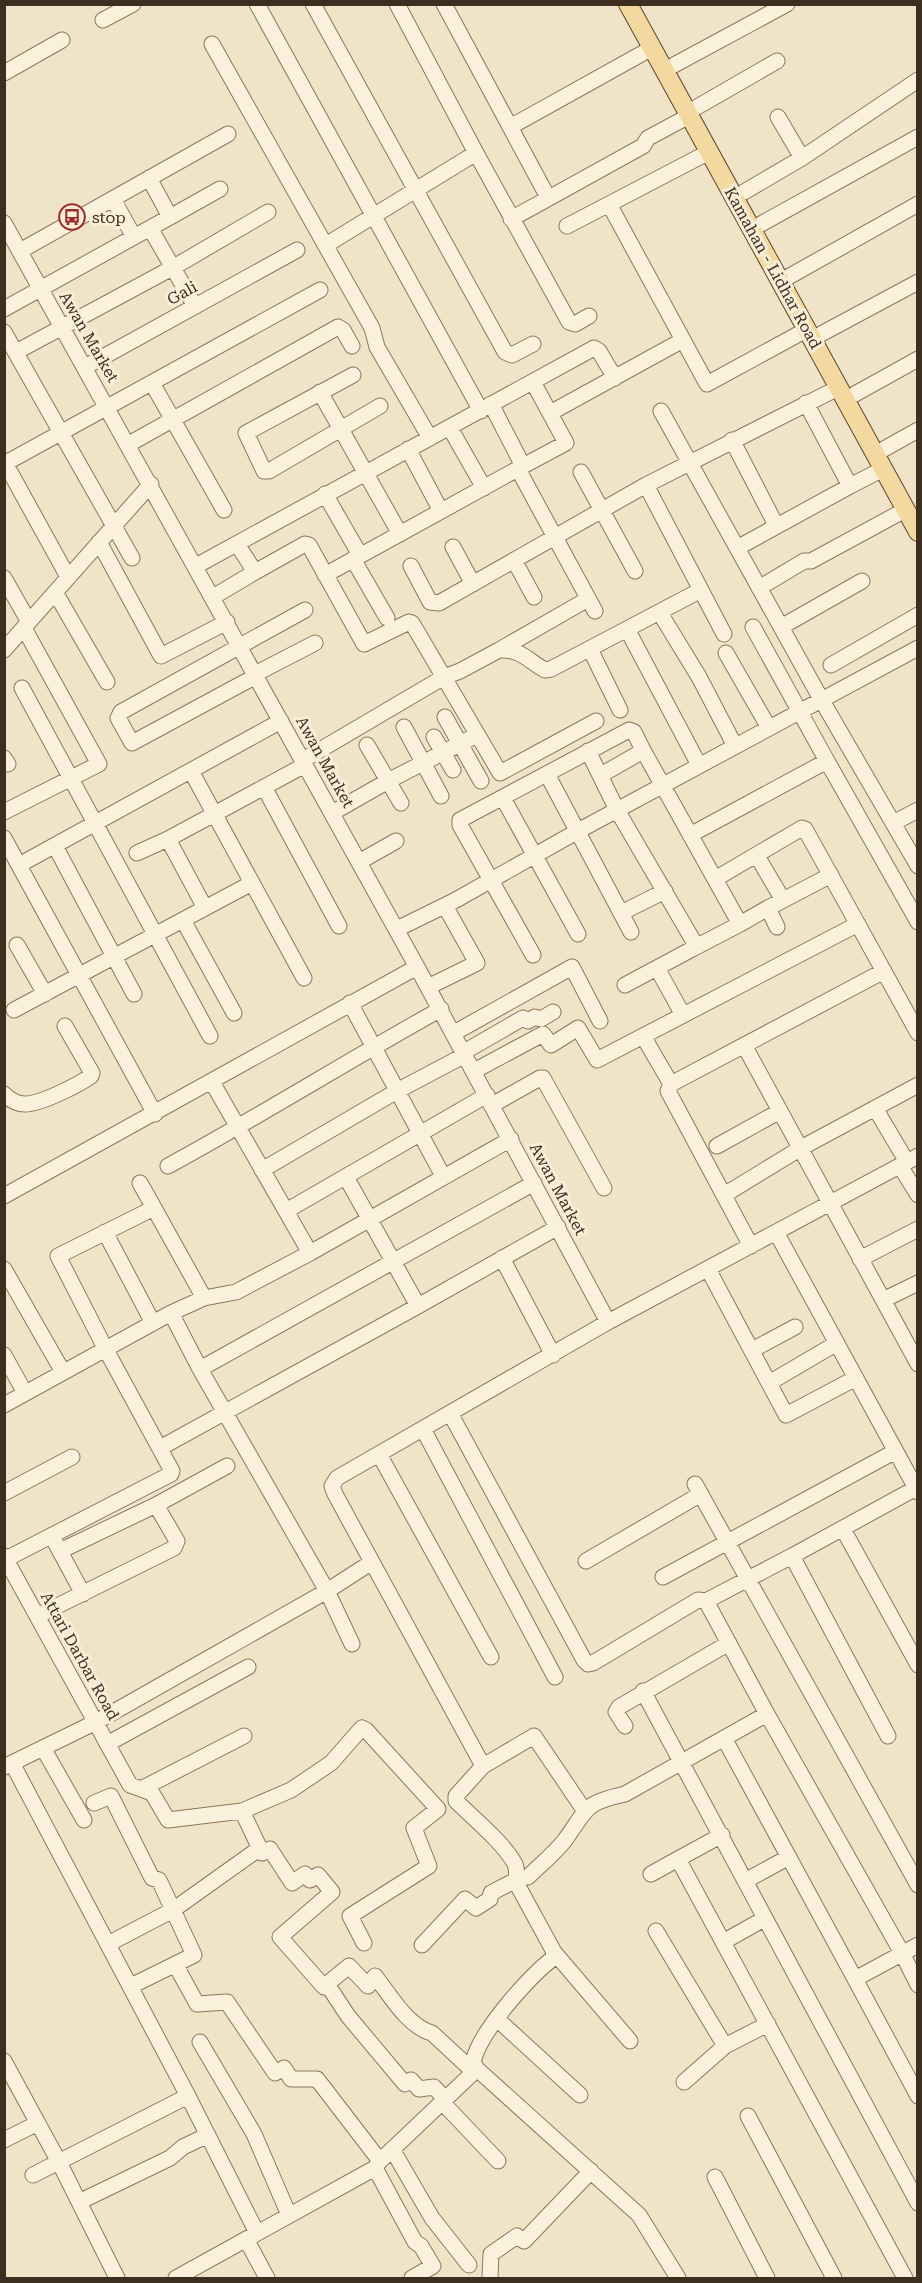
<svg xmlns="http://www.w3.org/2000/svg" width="922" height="2283" font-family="'Roboto Serif',serif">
  <rect width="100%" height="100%" fill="#f0e4c8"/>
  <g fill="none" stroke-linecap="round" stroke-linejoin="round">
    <g stroke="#8d765c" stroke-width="17">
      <path id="minor" d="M257,4L481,411
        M313,4L505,352L512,355L533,344
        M397,4L476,153L569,322L575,324L589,316
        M444,4L544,190
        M103,20L133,4
        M212,44L372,328L377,347L430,438
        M674,65L787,4
        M4,73L62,40
        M697,107L777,61
        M778,117L802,158
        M510,127L652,48
        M744,192L802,158L918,80
        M113,199L134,237
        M609,204L707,384L806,330
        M170,217L220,189
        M511,219L643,146L648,138L689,116
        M4,223L417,967L608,1322
        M761,224L918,137
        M567,226L709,152
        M150,228L195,306
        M326,245L476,153
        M20,251L228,134
        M790,276L918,204
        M4,309L170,217L149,178
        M4,332L132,558
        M821,334L918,282
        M16,352L174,267L268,212
        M85,367L297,250
        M353,375L246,433L264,471H269L380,406
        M152,383L224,510
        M320,392L400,534
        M855,394L918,359
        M806,403L850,486L883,469
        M661,411L821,699L918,866
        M550,413L683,340
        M450,428L484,488
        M732,440L776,525
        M129,444L338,327L343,330L352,346
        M408,449L441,511
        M884,449L918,430
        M4,461L68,577
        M4,464L320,290
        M523,466L566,443L533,382
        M518,469L595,611
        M581,472L635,571
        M646,485L724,634
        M325,494L360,555
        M99,542L161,656L227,622
        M237,544L255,572L305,544L309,545L364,644L409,622L412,623L500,773L596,721
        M453,547L473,584
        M737,548L850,486
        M353,559L387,618
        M514,560L534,597
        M196,566C328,493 461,421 594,348L599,351L615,378
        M411,566L430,602L439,603L646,485L838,388
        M325,575L523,466L491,404
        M4,578L29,622
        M759,588L804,561H811L905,510
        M55,592L107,682
        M213,597L255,572
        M660,613L699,677L735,746
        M781,627L862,581
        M590,649L620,710
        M4,650L151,484
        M499,650L588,599
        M726,653L769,728
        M831,665L918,615
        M255,674L315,643
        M256,676L132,743L118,718L121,712L305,610
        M22,688L210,1036
        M445,717L481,781
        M404,727L441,796
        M434,737L453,770
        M367,745L401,803
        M588,751L617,810L694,942V948L625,985
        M4,758L8,764
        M303,760L444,677L460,671L499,650C522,649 528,661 545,670L551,669L627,629
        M827,761L918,922
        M699,765L627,629L701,590
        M191,771L304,978
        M547,774L631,932
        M601,775L641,752H644L740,924L768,908L777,927
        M264,787L339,926
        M503,798L578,934
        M4,812L99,764L24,628
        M332,813L388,781L477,735
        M893,823L918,810
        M690,835L827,761L753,627
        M4,838L155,1114
        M168,839L205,908
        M55,846L134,994
        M137,853L168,839L305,765
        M757,856L783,900
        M359,862L396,841
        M19,865L281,721
        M715,879L802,828L805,829L918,1033
        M768,908L831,875
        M621,913L665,891
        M183,920L234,1013
        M397,929L454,901L578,831L918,648
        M17,945L45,994
        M694,948L740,924
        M533,955L460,825V820L629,730L634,732L644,752
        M657,968L683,1015
        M428,987L477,963L445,906
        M350,1003L443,1176
        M14,1010L252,883
        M454,1033L572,967L600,1021
        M643,1036L671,1084
        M744,1045L918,1364
        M464,1052L523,1018L528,1021L535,1017L541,1019L553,1012
        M474,1071L543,1034L551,1045L578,1028L597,1060L858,924
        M212,1082L310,1253
        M4,1094C10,1100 16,1104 25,1104C41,1104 78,1085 91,1076L92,1073L65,1026
        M492,1105L540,1078H543L604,1188
        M875,1108L907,1162
        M717,1146L780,1111
        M168,1166C260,1116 349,1060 441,1009
        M900,1166L918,1195
        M262,1170L397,1091L465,1055
        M346,1177L418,1306
        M724,1195L801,1148L918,1085
        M4,1196L417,967
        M154,1208L204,1298
        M286,1211L487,1095
        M105,1232L153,1323
        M776,1232L918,1492
        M751,1246L668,1091L671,1084L884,971
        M502,1258L553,1355
        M860,1259L918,1229
        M4,1269L63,1372
        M708,1269L786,1415L856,1378
        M883,1300L918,1283
        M171,1313L200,1369L534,1183
        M752,1350L795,1327
        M4,1355L25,1393
        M200,1369L327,1591L352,1644
        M769,1383L837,1343
        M4,1405L171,1313L204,1298L236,1292L310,1253L511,1139
        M450,1413L584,1660L588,1664L593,1663L698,1600L706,1601
        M423,1429L555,1677
        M160,1448L418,1306L558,1227
        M379,1454L491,1657
        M695,1484L918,1885
        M4,1493L72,1457
        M843,1529L918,1665
        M56,1544L83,1594
        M60,1551L156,1505L227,1466
        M4,1556L130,1785L152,1793L168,1820L242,1811L291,1790L331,1763L360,1730L362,1728L366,1730L438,1809L414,1828L429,1866L350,1916L364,1943
        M792,1556L706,1601L767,1714L902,1953L918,1985
        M6,1559L171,1474L172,1471L105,1348L58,1256L154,1208L140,1183
        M586,1561L701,1494
        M663,1577L894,1452
        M37,1616L174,1548L177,1541L156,1505
        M643,1691L918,2203
        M625,1726L616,1712L619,1707L729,1643
        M888,1736L792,1556L918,1487
        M724,1738L855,1979
        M107,1744L248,1667
        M43,1748L84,1820
        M12,1763L188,2096L257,2233
        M483,1766L335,1494L332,1486L337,1478L608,1322L918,1156
        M4,1767L96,1722L327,1591L372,1562
        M141,1789L244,1736
        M94,1803L111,1796L152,1878L159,1880L194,1955L131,1986
        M584,1810L534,1736L483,1766L456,1796V1801C474,1819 503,1842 515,1864C518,1871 515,1879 518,1886L554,1952L630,2041
        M242,1811L262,1853L270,1849L292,1883L305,1874L310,1880L318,1875L332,1892L280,1937L324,1987L327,1984L348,2016L405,2084L411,2080L419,2089L434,2087L445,2099
        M678,1859L722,1835
        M651,1874L678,1859L905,2278
        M528,1877C540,1865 554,1854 565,1840C588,1808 584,1803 625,1794L767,1714
        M745,1881L789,1857
        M656,1931L725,2046L768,2024
        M723,1942L764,1919
        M108,1944L173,1910L260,1848
        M422,1945L465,1899L476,1908L490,1899L491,1893L516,1880
        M918,1945L855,1979L918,2096
        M554,1952L553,1958C528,1978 480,2031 473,2062L477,2069L639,2215L678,2278
        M175,1964L197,2004L227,2002L275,2073L284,2068L291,2079H317L380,2161
        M327,1984L349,1966L368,1986L375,1976C390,1995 408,2027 432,2033L474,2072
        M497,2019L580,2095
        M200,2042L254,2134L289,2215
        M4,2061L59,2162L117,2278
        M684,2082L725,2046
        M442,2102L498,2161
        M748,2116L834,2278
        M4,2140L38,2123
        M392,2149L432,2218L469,2265
        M375,2168L415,2242L421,2246L433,2266L412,2278
        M33,2175L188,2096
        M715,2177L767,2278
        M79,2202L170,2158L183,2147L208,2135
        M246,2239L267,2278
        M176,2278L375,2168L380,2161L477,2069
        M490,2278L491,2254L517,2236L524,2241L591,2171"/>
    </g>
    <g stroke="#5b4430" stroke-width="20">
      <path id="major" d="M628,4L918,532"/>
    </g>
    <use href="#minor" stroke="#faf1dc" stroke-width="15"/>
    <use href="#major" stroke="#f3d9a0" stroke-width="18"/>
  </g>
  <defs>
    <g id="bus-ring" transform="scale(1.35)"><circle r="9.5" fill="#f7eed8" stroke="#9e2a2b" stroke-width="1.5"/><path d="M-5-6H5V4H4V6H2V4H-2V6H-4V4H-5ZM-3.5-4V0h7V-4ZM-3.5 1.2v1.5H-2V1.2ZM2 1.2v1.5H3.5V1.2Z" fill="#9e2a2b"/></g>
  </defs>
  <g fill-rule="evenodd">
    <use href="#bus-ring" x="72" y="217"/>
  </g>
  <g text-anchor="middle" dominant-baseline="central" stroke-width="6" stroke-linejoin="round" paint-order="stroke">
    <g font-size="16" fill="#3d2e20" stroke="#f7eed8" text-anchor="start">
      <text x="92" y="217">stop</text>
    </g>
    <g font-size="16" fill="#3d2e20" stroke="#f7eed8">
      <text transform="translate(773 268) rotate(61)">Kamahan - Lidhar Road</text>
      <text transform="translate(182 293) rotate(-29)">Gali</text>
      <text transform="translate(89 337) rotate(60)">Awan Market</text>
      <text transform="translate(325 762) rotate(61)">Awan Market</text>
      <text transform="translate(558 1189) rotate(62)">Awan Market</text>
      <text transform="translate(80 1656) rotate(61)">Attari Darbar Road</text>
    </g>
  </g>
  <rect width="922" height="2283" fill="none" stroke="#3d2e20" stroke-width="12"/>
</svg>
